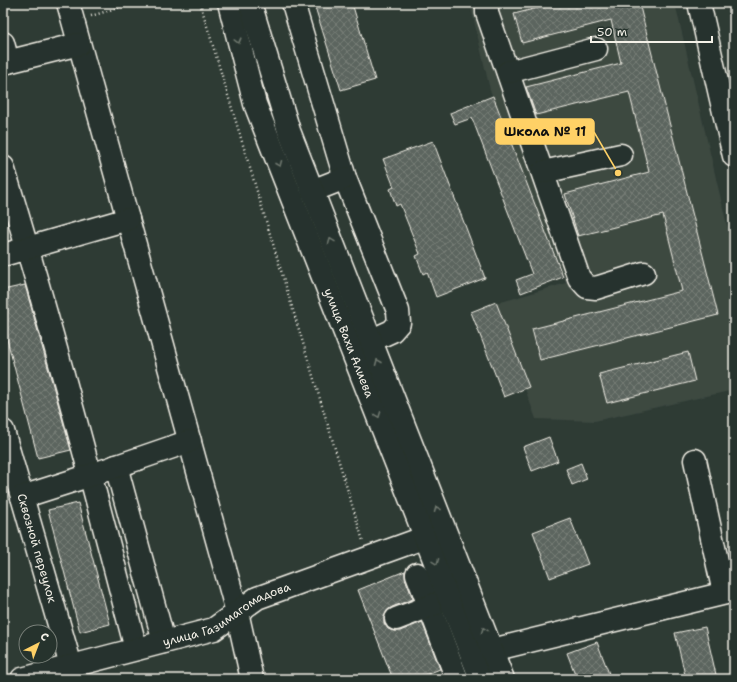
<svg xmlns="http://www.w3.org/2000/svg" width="737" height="682" font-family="'Shantell Sans',sans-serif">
  <defs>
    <pattern id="building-cross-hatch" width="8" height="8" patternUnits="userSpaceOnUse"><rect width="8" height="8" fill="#5c655e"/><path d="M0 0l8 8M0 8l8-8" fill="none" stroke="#747c75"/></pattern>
  </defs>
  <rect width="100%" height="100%" fill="#2e3b34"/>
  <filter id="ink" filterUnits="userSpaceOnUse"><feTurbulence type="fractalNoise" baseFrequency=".025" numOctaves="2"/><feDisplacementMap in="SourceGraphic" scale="8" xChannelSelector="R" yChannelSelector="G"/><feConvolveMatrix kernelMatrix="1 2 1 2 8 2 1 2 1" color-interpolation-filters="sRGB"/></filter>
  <g filter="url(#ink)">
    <path fill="#3c4841" d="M470,3H675L734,255V390L595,421L536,419L494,304L566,283L490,90Z"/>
    <path fill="url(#building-cross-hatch)" stroke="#f4f1e8" d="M328,3H352L375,80L341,90L315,7Z
      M557,3H639L718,315L540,360L532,329L682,291L663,215L578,236L565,194L649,172L629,92L536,115L526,87L621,63L611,20L522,43L514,14Z
      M493,96L563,277L521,293L516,280L532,274L472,118L455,124L450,113Z
      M433,141L485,278L436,297L427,272L423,274L416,256L420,254L400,204L396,206L390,189L394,187L383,159Z
      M25,285L71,450L38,458L3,324V290Z
      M496,302L529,387L504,397L471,312Z
      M688,352L695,381L607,403L599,374Z
      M549,437L558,461L532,471L523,447Z
      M581,463L587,479L572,485L566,469Z
      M78,503L110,624L80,632L48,510Z
      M570,518L588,564L550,578L533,532Z
      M405,571V578L413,599L392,607L387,611L384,617V623L388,629L394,631H400L422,622L440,669L415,679H393L358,590Z
      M705,627L717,679H686L675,633Z
      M597,642L611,679H577L567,653Z"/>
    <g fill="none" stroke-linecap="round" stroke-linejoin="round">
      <g stroke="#f4f1e8" stroke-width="25">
        <g id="minor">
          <path d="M68,3L237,612L252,679"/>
          <path d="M293,3L345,178L398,311L399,323L392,331L370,341"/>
          <path d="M487,3V13L579,278L587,287L596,288L644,273"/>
          <path d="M699,3L734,156"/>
          <path d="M3,43L8,62"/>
          <path d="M3,63L79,44"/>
          <path d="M508,72L596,49"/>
          <path d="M3,167C52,327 94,488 136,649"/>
          <path d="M543,172L621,155"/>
          <path d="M312,191L345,178"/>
          <path d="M3,255L128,219"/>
          <path id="s1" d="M3,431L71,666L73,679"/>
          <path d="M695,460L724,593"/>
          <path d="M116,466L164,642"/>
          <path d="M22,497L91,475L190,441"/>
          <path d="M417,574L457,679"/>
          <path d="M396,619L443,601"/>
          <path d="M492,650L734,591"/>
          <path id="s2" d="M22,679L214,629L257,598L426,537"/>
        </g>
      </g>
      <g stroke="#f4f1e8" stroke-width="25">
        <g id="major">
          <path id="s3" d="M229,3L255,104L481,679"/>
          <path d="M250,3L289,131L503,679"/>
        </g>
      </g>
      <path stroke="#f4f1e8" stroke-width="2.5" stroke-dasharray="1 3" stroke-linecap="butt" d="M200,3L363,541
        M91,16L134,3"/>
      <use href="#minor" stroke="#26332d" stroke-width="22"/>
      <use href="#major" stroke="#26332d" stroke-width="22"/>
    </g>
    <defs><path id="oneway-chevron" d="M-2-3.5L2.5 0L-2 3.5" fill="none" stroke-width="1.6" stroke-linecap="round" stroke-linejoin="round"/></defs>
    <g stroke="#6e766e">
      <use href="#oneway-chevron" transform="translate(238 41) rotate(75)"/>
      <use href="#oneway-chevron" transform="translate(279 164) rotate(68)"/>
      <use href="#oneway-chevron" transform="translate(331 241) rotate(-111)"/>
      <use href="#oneway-chevron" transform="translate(378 362) rotate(-112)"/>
      <use href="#oneway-chevron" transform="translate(378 415) rotate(69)"/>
      <use href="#oneway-chevron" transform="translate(437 509) rotate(-112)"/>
      <use href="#oneway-chevron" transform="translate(436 562) rotate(69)"/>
      <use href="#oneway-chevron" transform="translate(484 630) rotate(-111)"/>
    </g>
  </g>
  <g text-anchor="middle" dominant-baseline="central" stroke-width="3" stroke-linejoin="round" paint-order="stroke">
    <g font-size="12" fill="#f4f1e8" stroke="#26332d">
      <text stroke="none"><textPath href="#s3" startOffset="361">улица Вахи Алиева</textPath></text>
      <text stroke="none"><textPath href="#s1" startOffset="122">Сквозной переулок</textPath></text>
      <text stroke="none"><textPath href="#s2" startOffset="216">улица Газимагомадова</textPath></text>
    </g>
  </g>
  <path fill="none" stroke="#ffd166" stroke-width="1.5" d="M618 173L594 132"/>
  <circle fill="#ffd166" stroke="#26332d" stroke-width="1.5" cx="618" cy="173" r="4"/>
  <rect fill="#ffd166" stroke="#ffd166" stroke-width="1.5" x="496" y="119" width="98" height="25" rx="4"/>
  <g font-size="13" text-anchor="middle" font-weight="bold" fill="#111">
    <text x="545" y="136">Школа № 11</text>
  </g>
  <rect width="737" height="682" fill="none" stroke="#26332d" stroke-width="16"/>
  <rect x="8" y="8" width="721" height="666" fill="none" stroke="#f4f1e8" stroke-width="1.5" filter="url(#ink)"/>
  <g transform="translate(38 644) rotate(42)"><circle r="19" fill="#26332d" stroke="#787f78"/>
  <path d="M0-3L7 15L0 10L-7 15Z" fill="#ffd166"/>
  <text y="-6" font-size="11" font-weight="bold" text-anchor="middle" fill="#f4f1e8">С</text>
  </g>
  <path d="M591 36v6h121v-6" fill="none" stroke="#f4f1e8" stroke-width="2"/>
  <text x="597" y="36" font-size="12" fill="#f4f1e8" stroke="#26332d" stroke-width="3" paint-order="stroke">50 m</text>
</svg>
